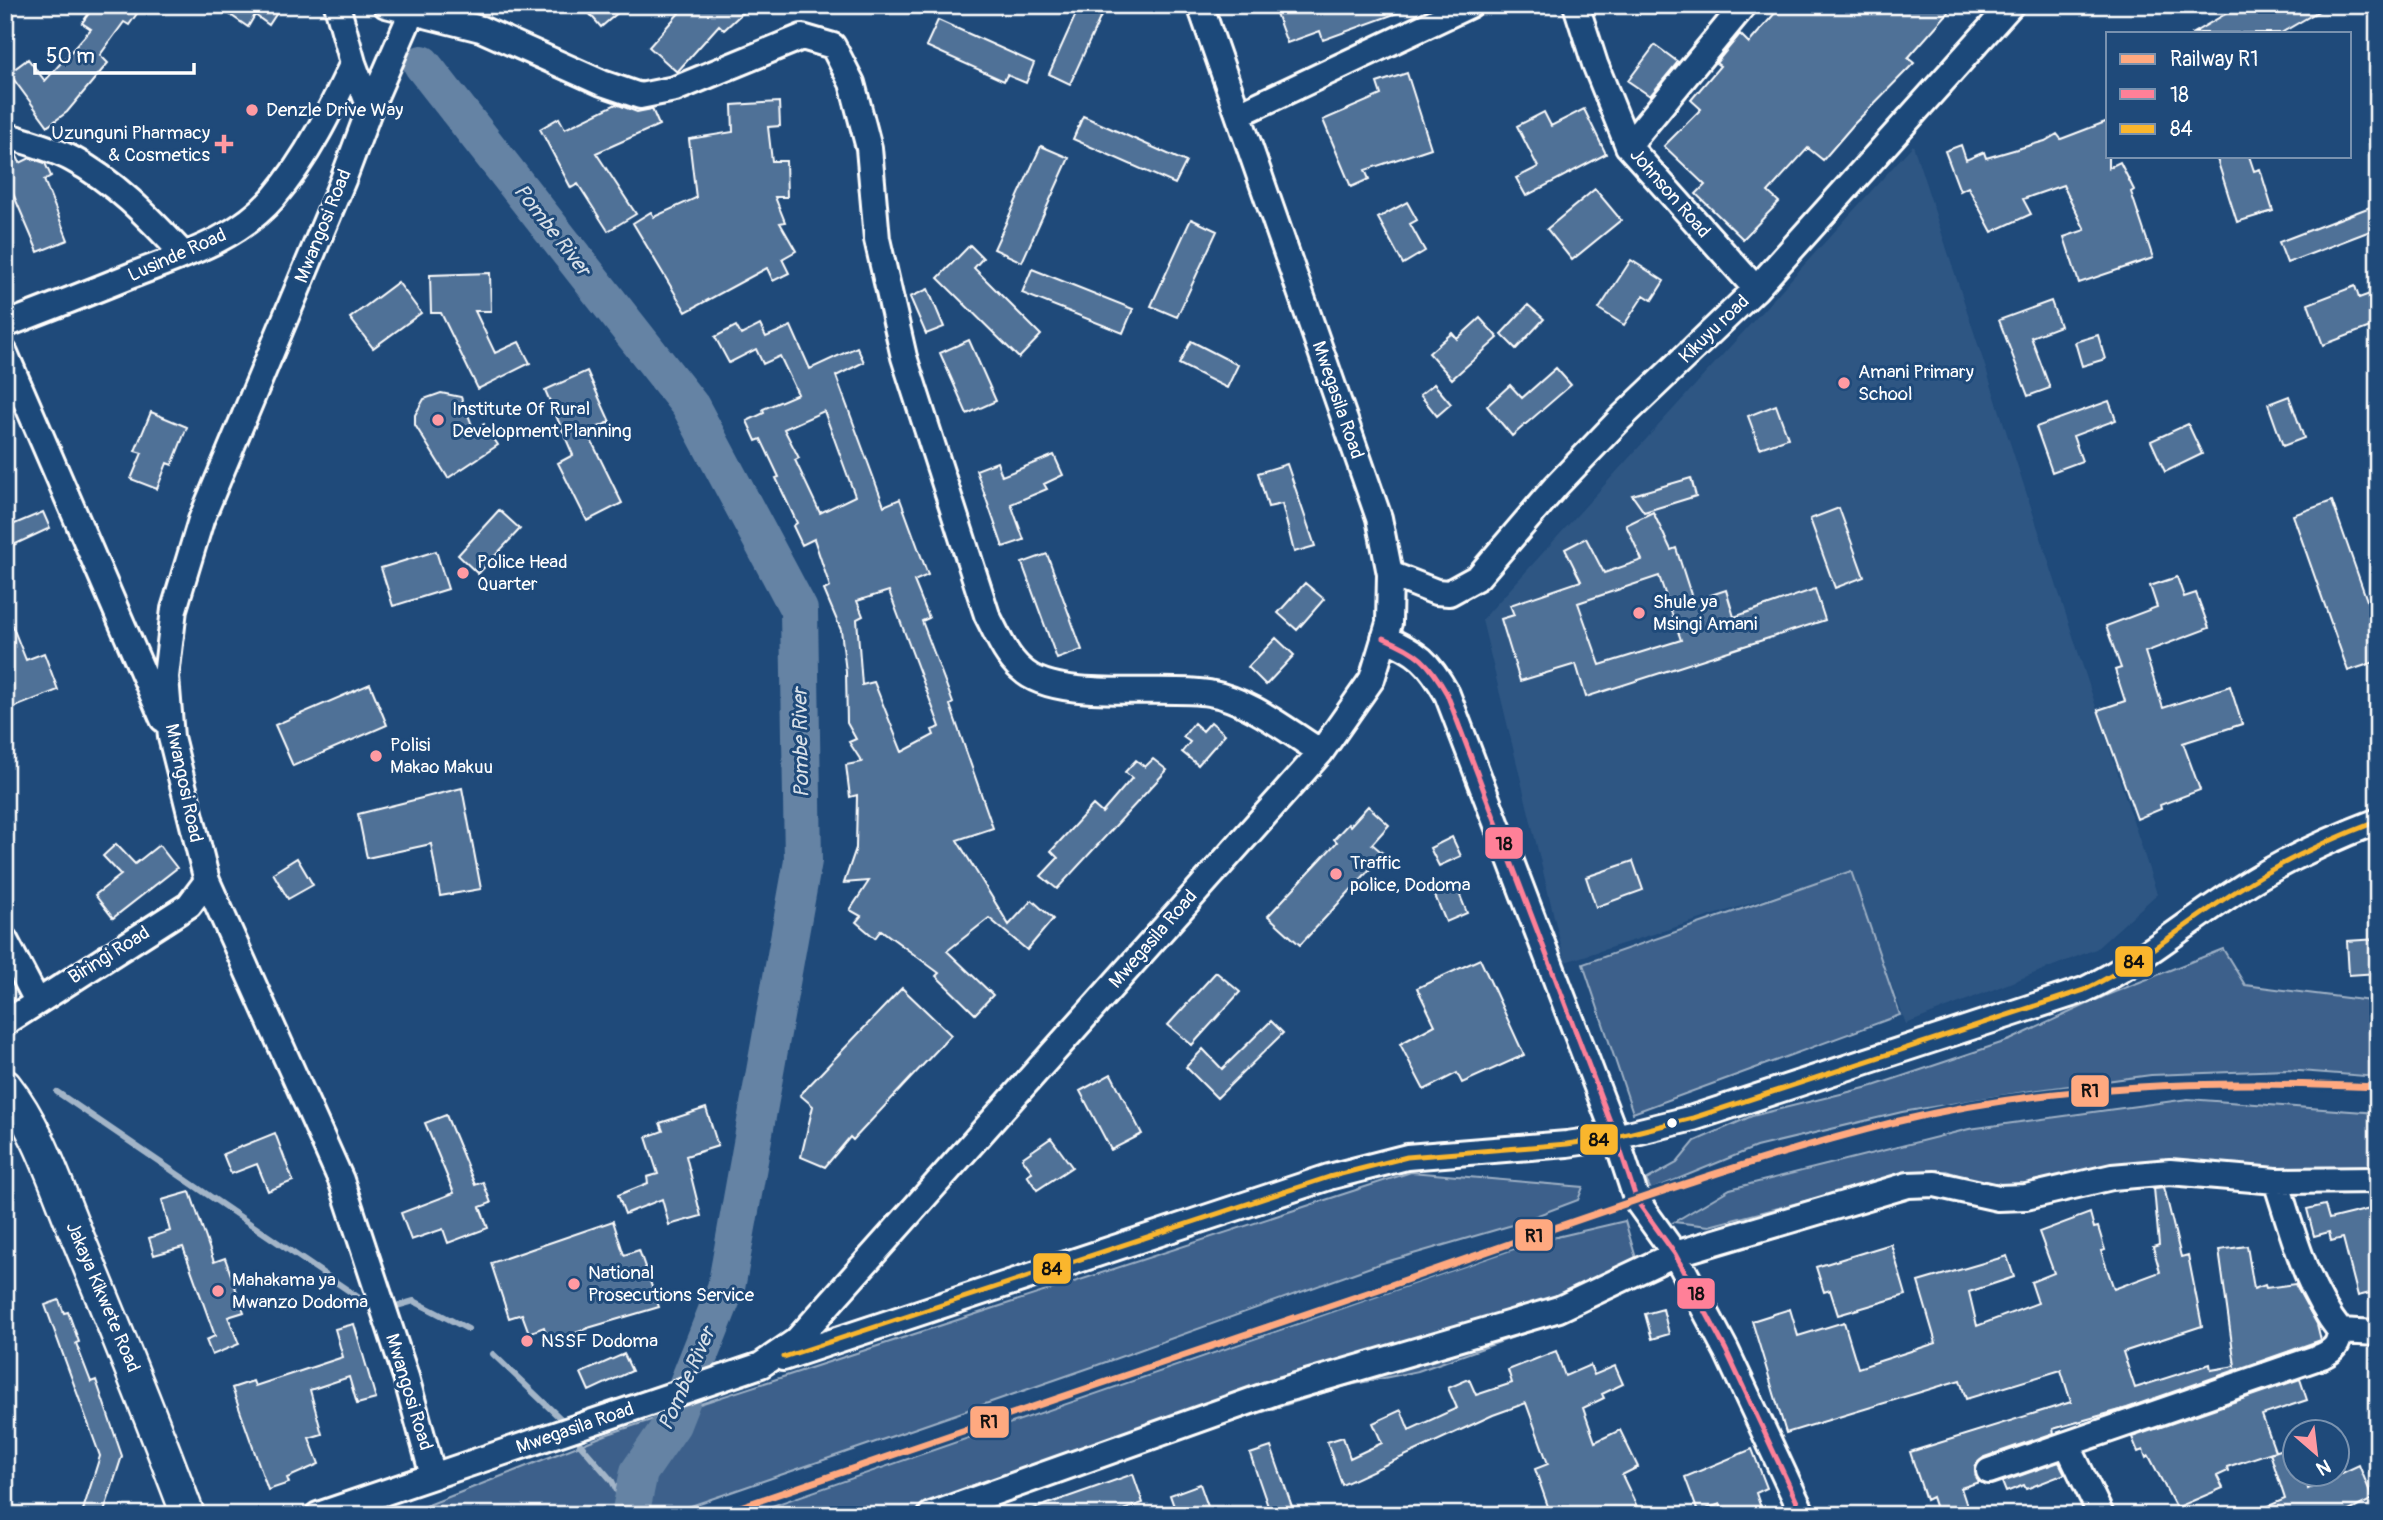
<svg xmlns="http://www.w3.org/2000/svg" width="2383" height="1520" font-family="Pangolin,sans-serif">
  <rect width="100%" height="100%" fill="#1f4a7a"/>
  <filter id="ink" filterUnits="userSpaceOnUse"><feTurbulence type="fractalNoise" baseFrequency=".0143" numOctaves="2"/><feDisplacementMap in="SourceGraphic" scale="14" xChannelSelector="R" yChannelSelector="G"/><feConvolveMatrix kernelMatrix="1 2 1 2 8 2 1 2 1" color-interpolation-filters="sRGB"/></filter>
  <g filter="url(#ink)">
    <path fill="#2e5683" d="M1913,145L2157,894L2096,949L1906,1024L1850,872L1565,962L1482,620Z"/>
    <path fill="#3c618b" stroke="#9eb0c5" stroke-width="2" d="M1851,871L1900,1015L1633,1113L1583,964Z
      M2223,949L2245,985L2378,1002V1077L2286,1070L2151,1075L2031,1091L1902,1112L1756,1147L1651,1190L1646,1180L1677,1163L1695,1141L1752,1116L1873,1086L2010,1040L2107,995Z
      M2188,1099L2378,1113V1166L2296,1172L2161,1165L1998,1188L1946,1171L1863,1186L1709,1226L1674,1222L1730,1189L1969,1129Z
      M1411,1172L1583,1187L1578,1200L1509,1226L1379,1264L1092,1367L665,1515H403L608,1434Z
      M1625,1221L1641,1275L1585,1312L1418,1371L1345,1386L1065,1475L965,1515H746L1531,1243Z"/>
    <g fill="none" stroke-linecap="round" stroke-linejoin="round">
      <path stroke="#a3b5c8" stroke-width="6" d="M57,1092L374,1308
        M393,1307L414,1301L468,1329
        M493,1354L561,1419
        M580,1444L612,1481L629,1515"/>
      <path stroke="#6583a4" stroke-width="38" d="M422,64L691,407L799,610L803,861L726,1288L672,1424L639,1472L630,1515"/>
    </g>
    <path fill="#507197" stroke="#fff" stroke-width="2" fill-rule="evenodd" d="M95,5H143L129,25L124,22L100,55L108,63L67,112L48,126L9,73L28,59L45,81L91,29L82,23Z
      M216,5H282L269,25L255,15L248,27Z
      M582,5H627L601,27Z
      M686,5H751L724,30L719,25L677,72L649,47Z
      M1080,5H1106L1070,84L1049,74Z
      M1273,5H1413L1414,7L1323,40L1320,31L1287,43Z
      M1782,5H1955L1908,58L1914,63L1854,124L1823,160L1808,148L1768,192L1779,202L1743,239L1696,194L1705,185L1664,146L1701,109L1691,100L1720,66L1716,63L1740,34L1749,43Z
      M2241,5H2329L2281,33H2193Z
      M938,20L1034,63L1026,83L1007,75L1004,81L926,46Z
      M1655,45L1678,62L1650,96L1628,81Z
      M1407,73L1431,148L1365,170L1369,179L1351,187L1323,120L1381,95L1377,83Z
      M779,102L780,126L768,127L772,161H786L787,197H775L785,222L780,223L796,251L782,259L789,273L773,281L767,268L686,312L633,223L651,212L654,217L696,198L689,139L733,132L732,105Z
      M616,104L637,112L652,109L659,125L596,153L636,214L608,231L578,184L571,188L540,129L559,118L565,129Z
      M1584,109L1606,154L1526,196L1516,178L1538,167L1517,126L1544,112L1551,126Z
      M1083,116L1186,162L1175,184L1073,139Z
      M2108,121V168L2120,162L2134,190L2131,192L2153,258L2079,283L2064,237L2085,230L2063,185L2023,199L2031,214L1992,232L1968,187L1960,191L1945,151L1961,145L1966,160L1984,152L1986,158L2045,141L2057,134L2061,139Z
      M1041,146L1069,158L1022,262L994,249Z
      M5,151L16,154L20,163L30,158L45,163L51,176L44,180L68,240L38,252L5,175Z
      M2216,156H2249L2254,171L2260,169L2273,211L2237,222Z
      M1595,189L1621,220L1572,260L1547,229Z
      M1407,202L1417,220L1410,224L1425,251L1403,264L1378,218Z
      M2378,204V228L2287,263L2279,242Z
      M1191,219L1217,231L1177,317L1151,306Z
      M970,245L983,258L974,268L1041,335L1019,358L938,278Z
      M1631,260L1664,281L1652,300L1644,295L1624,325L1599,309Z
      M1032,269L1133,309L1123,333L1022,293Z
      M490,273L491,311H475L495,353L519,342L530,363L478,389L441,313H431L430,275Z
      M398,282L421,313L373,348L350,318Z
      M2355,286L2359,298L2378,291V324L2323,345L2308,304Z
      M928,289L944,327L926,334L910,297Z
      M2051,301L2060,326L2031,337L2050,388L2028,396L1999,320Z
      M1528,305L1544,319L1516,349L1501,334Z
      M1480,318L1498,338L1452,379L1429,353L1452,333L1457,339Z
      M760,325L766,337L791,326L810,369L857,347L864,362L836,376L884,506L900,499L928,575L914,581L929,618L922,621L953,703L950,705L993,828L957,840L1009,925L1032,900L1053,919L1027,950L989,918L947,951L993,995L975,1014L936,976L939,973L881,930L875,938L856,922L861,916L850,910L869,881L844,883L856,848L857,795L850,797L846,765L862,762L849,742L856,739L847,723L846,672L841,630L824,590L830,587L814,539L802,545L793,526L797,523L776,478L779,477L761,439L756,441L747,421L764,413L763,409L798,394L780,356L763,364L756,349L729,363L715,337L736,326L741,335ZM824,411L855,496L820,513L795,460L799,458L784,429ZM889,591L940,727L932,730L934,735L902,752L874,682L862,685L857,619L863,616L857,601Z
      M2098,335L2105,359L2082,366L2075,342Z
      M969,340L996,401L967,414L940,353Z
      M1191,341L1238,365L1227,388L1179,364Z
      M1556,368L1571,385L1512,436L1487,406L1510,385L1522,398Z
      M587,371L610,422L587,432L622,503L587,521L558,463L573,455L545,390Z
      M1434,384L1451,404L1437,416L1420,395Z
      M441,393L461,397L474,430L484,424L498,445L448,478L415,425V415L424,399Z
      M2289,396L2304,438L2283,446L2268,404Z
      M2109,401L2116,420L2073,436L2082,461L2052,472L2036,427Z
      M1776,405L1788,438L1760,448L1748,416Z
      M151,412L187,427L172,465L167,463L157,489L131,479L142,453L135,451Z
      M2188,424L2202,454L2165,472L2151,441Z
      M1054,455L1063,475L1044,484L1047,489L1011,504L1024,540L1003,547L976,470L997,462L1002,476Z
      M1287,464L1315,546L1294,552L1282,504L1268,507L1258,473Z
      M1691,478L1696,496L1644,512L1632,495Z
      M2332,501L2378,632V661L2348,671L2293,515Z
      M1839,508L1864,577L1835,588L1810,519Z
      M499,510L520,529L478,574L458,555Z
      M43,512L50,528L5,549V528Z
      M1653,512L1671,550L1676,548L1693,601L1726,590L1734,617L1815,589L1825,620L1586,697L1576,664L1520,681L1501,619L1514,615L1510,605L1581,581L1565,549L1586,538L1604,573L1642,560L1626,525ZM1659,576L1681,640L1600,665L1578,603Z
      M436,551L448,589L393,606L381,568Z
      M1047,554L1082,650L1057,659L1022,563Z
      M2177,577L2184,597L2196,593L2209,628L2145,652L2163,708L2230,686L2242,724L2183,743L2200,790L2160,805L2161,809L2137,819L2098,710L2125,701L2115,670L2121,668L2106,626L2157,607L2150,586Z
      M1305,583L1324,599L1297,630L1278,613Z
      M6,610L26,660L44,653L58,690L5,711Z
      M1276,638L1294,655L1266,685L1248,667Z
      M370,684L387,725L293,766L275,725Z
      M1211,722L1225,734L1198,765L1182,752L1190,742L1183,737L1194,723L1203,731Z
      M1153,759L1167,770L1057,889L1041,876L1058,858L1051,851L1093,805L1102,813L1132,778L1125,772L1136,760L1145,767Z
      M462,788L481,889L440,896L431,844L367,858L358,814Z
      M1368,806L1389,825L1372,844L1384,854L1300,945L1268,916L1337,842L1334,839L1348,824L1350,826Z
      M1452,837L1461,856L1439,866L1430,848Z
      M116,844L135,864L159,845L177,868L113,918L95,895L121,875L103,856Z
      M297,858L313,885L288,899L273,873Z
      M1633,861L1643,890L1596,907L1586,877Z
      M1455,883L1467,913L1446,922L1433,891Z
      M2378,939V973L2349,975L2347,941Z
      M1480,959L1524,1055L1462,1083L1457,1073L1424,1090L1400,1044L1435,1025L1417,988Z
      M1216,972L1240,992L1192,1045L1168,1025Z
      M902,988L951,1035L853,1140L850,1137L825,1167L801,1157L813,1106L800,1095Z
      M1271,1021L1283,1033L1217,1098L1186,1067L1203,1049L1222,1069Z
      M1111,1074L1142,1134L1111,1150L1080,1091Z
      M706,1108L718,1146L686,1156L701,1216L669,1225L662,1199L625,1214L618,1195L648,1183L647,1177L658,1174L646,1137L663,1131L660,1123Z
      M446,1115L475,1185L483,1182L491,1203L480,1207L488,1228L448,1243L443,1229L411,1240L401,1213L454,1193L425,1123Z
      M275,1133L293,1181L268,1191L257,1164L231,1174L223,1154Z
      M1051,1138L1072,1167L1037,1190L1027,1175L1032,1172L1022,1158Z
      M2164,1187L2181,1257L2188,1255L2202,1326L2123,1352L2135,1388L2210,1364L2211,1370L2235,1366L2219,1250L2247,1246L2254,1289L2265,1285L2266,1288L2295,1284L2317,1324L2321,1340L2127,1408L2053,1429L2054,1433L1984,1457L1975,1468L1979,1482L1961,1488L1970,1515H1938L1932,1497L1926,1500L1910,1452L2071,1402L2061,1370L1966,1399L1960,1380L1786,1433L1752,1321L1790,1309L1798,1336L1844,1322L1858,1368L1936,1343L1918,1282L2007,1256L2014,1277L1969,1292L1977,1326L2038,1303L2031,1282L2054,1273L2039,1232L2090,1213L2094,1228L2098,1227L2105,1250L2101,1251L2114,1289L2160,1272L2153,1247L2159,1245L2154,1188Z
      M190,1192L214,1262L225,1258L244,1312L228,1317L239,1344L212,1355L206,1340L215,1336L183,1247L154,1255L149,1238L170,1231L162,1200Z
      M2325,1205L2329,1219L2378,1207V1250L2370,1252L2378,1291L2358,1296L2343,1238L2331,1241L2329,1232L2314,1236L2307,1209Z
      M613,1221L624,1255L639,1250L659,1307L588,1328L549,1344L544,1327L529,1333L522,1314L509,1318L491,1263Z
      M1891,1244L1906,1295L1838,1315L1830,1290L1824,1292L1816,1267Z
      M59,1300L64,1313L68,1312L79,1342L76,1343L91,1382L96,1380L122,1456L103,1515L83,1510L100,1456L45,1305Z
      M1663,1309L1669,1334L1652,1339L1645,1314Z
      M354,1324L376,1399L357,1404L349,1377L310,1390L322,1434L309,1438L319,1464L287,1478L289,1483L268,1490L232,1388L253,1381L255,1386L343,1357L335,1329Z
      M1556,1351L1565,1376L1590,1365L1594,1375L1615,1366L1623,1384L1602,1394L1604,1398L1583,1408L1595,1442L1620,1430L1638,1467L1622,1475L1641,1515H1551L1535,1469L1548,1464L1526,1403L1493,1415L1342,1485L1327,1442L1343,1437L1350,1458L1382,1443L1373,1423L1401,1410L1409,1430L1457,1408L1448,1388L1469,1379L1476,1395L1512,1383L1508,1370Z
      M624,1354L632,1371L589,1391L581,1373Z
      M2300,1379L2307,1400L2262,1415L2275,1451L2227,1467L2228,1471L2217,1476L2223,1488L2176,1508L2149,1456L2146,1458L2143,1450L2138,1452L2132,1437Z
      M2295,1445V1477L2306,1476L2308,1489L2359,1465L2373,1499L2341,1515H2248L2285,1499L2270,1453Z
      M1271,1447L1295,1515H1271L1250,1454Z
      M1752,1449L1767,1488L1756,1493L1761,1508L1743,1515H1724L1720,1504L1698,1512L1685,1477Z
      M2059,1462L2065,1474L2026,1489L2024,1485L2006,1492L2002,1482Z
      M1133,1474L1143,1503L1109,1515H1025V1512Z
      M1200,1484L1211,1515H1177L1170,1495Z"/>
    <g fill="none" stroke-linecap="round" stroke-linejoin="round">
      <g stroke="#fff" stroke-width="30">
        <path id="minor" d="M337,5L353,63L370,108L343,180L201,520L174,609L166,677L171,737L207,881L341,1180L406,1377L433,1476
          M386,5L481,29L602,83L640,96L675,89L802,37L833,46L852,83L869,148L877,239L904,357L987,615C997,634 1005,655 1021,669C1055,703 1162,685 1209,693C1250,700 1287,731 1321,752
          M1576,5L1595,64L1628,146L1756,289
          M370,108L415,5
          M1239,114L1470,5
          M5,135C27,142 52,148 72,159C116,182 150,219 184,255
          M1628,146L1744,5
          M5,325C47,309 88,293 130,276C181,256 237,240 274,197C308,157 330,111 353,63
          M5,353L163,719
          M1390,574L1436,592L1449,593L1478,577L1556,486L1621,418L1756,289L2011,5
          M1384,638C1418,652 1429,662 1447,694L1616,1137L1637,1201L1675,1254L1726,1350L1803,1515
          M5,940L37,1001
          M5,1023L189,905L207,881
          M2276,1181C2293,1233 2306,1288 2340,1331L2378,1333
          M783,1358L1329,1177L1407,1157L1567,1144L1616,1137L1693,1118L2084,990C2139,964 2186,923 2238,890C2282,861 2328,840 2378,821
          M2067,1444L2101,1515
          M1989,1471L2322,1356C2334,1350 2339,1345 2340,1331
          M318,1515L761,1365L796,1341L1321,752L1372,679L1389,623L1390,574L1379,518L1200,5
          M931,1515L1276,1392L1559,1309L1675,1254L1908,1185L1935,1184L1998,1198L2026,1197L2112,1177L2170,1172L2276,1181L2378,1180"/>
      </g>
      <g stroke="#fff" stroke-width="37">
        <path id="major" d="M5,1086C38,1128 55,1182 75,1231C114,1325 152,1419 188,1515"/>
      </g>
      <use href="#minor" stroke="#1f4a7a" stroke-width="24"/>
      <use href="#major" stroke="#1f4a7a" stroke-width="32"/>
      <g stroke="#1f4a7a" stroke-width="10">
        <path id="bus-1" d="M1384,638C1418,652 1429,662 1447,694L1616,1137L1637,1201L1675,1254L1726,1350L1803,1515"/>
      </g>
      <g stroke="#1f4a7a" stroke-width="10">
        <path id="bus-2" d="M784,1357L1329,1177L1407,1157L1567,1144L1616,1137L1693,1118L2084,990C2139,964 2186,923 2238,890C2282,861 2328,840 2378,821"/>
      </g>
      <use href="#bus-1" stroke="#ff8098" stroke-width="5"/>
      <use href="#bus-2" stroke="#fab62d" stroke-width="5"/>
      <g stroke="#1f4a7a" stroke-width="12">
        <path id="rail-1" d="M717,1515C942,1438 1166,1361 1391,1285C1557,1228 1724,1165 1895,1122C2053,1083 2216,1080 2378,1087"/>
      </g>
      <use href="#rail-1" stroke="#ffa980" stroke-width="7"/>
    </g>
  </g>
  <g fill="#ff9aa2" stroke="#1f4a7a" stroke-width="2.5">
    <circle cx="252" cy="110" r="7"/>
    <path d="M220.5 133.5h7v7h7v7h-7v7h-7v-7h-7v-7h7z"/>
    <circle cx="1844" cy="383" r="7"/>
    <circle cx="438" cy="420" r="7"/>
    <circle cx="463" cy="573" r="7"/>
    <circle cx="1639" cy="613" r="7"/>
    <circle cx="376" cy="756" r="7"/>
    <circle cx="1336" cy="874" r="7"/>
    <circle cx="574" cy="1284" r="7"/>
    <circle cx="218" cy="1291" r="7"/>
    <circle cx="527" cy="1341" r="7"/>
  </g>
  <circle fill="#fff" stroke="#1f4a7a" stroke-width="2.5" cx="1672" cy="1123" r="6"/>
  <g text-anchor="middle" dominant-baseline="central" stroke-width="6" stroke-linejoin="round" paint-order="stroke">
    <g font-size="19" fill="#fff" stroke="#1f4a7a" text-anchor="start">
      <text x="266" y="110">Denzle Drive Way</text>
      <text x="210" y="133" text-anchor="end">Uzunguni Pharmacy<tspan x="210" dy="22">&amp; Cosmetics</tspan></text>
      <text x="1858" y="372">Amani Primary<tspan x="1858" dy="22">School</tspan></text>
      <text x="452" y="409">Institute Of Rural<tspan x="452" dy="22">Development Planning</tspan></text>
      <text x="477" y="562">Police Head<tspan x="477" dy="22">Quarter</tspan></text>
      <text x="1653" y="602">Shule ya<tspan x="1653" dy="22">Msingi Amani</tspan></text>
      <text x="390" y="745">Polisi<tspan x="390" dy="22">Makao Makuu</tspan></text>
      <text x="1350" y="863">Traffic<tspan x="1350" dy="22">police, Dodoma</tspan></text>
      <text x="588" y="1273">National<tspan x="588" dy="22">Prosecutions Service</tspan></text>
      <text x="232" y="1280">Mahakama ya<tspan x="232" dy="22">Mwanzo Dodoma</tspan></text>
      <text x="541" y="1341">NSSF Dodoma</text>
    </g>
    <g font-size="19" fill="#fff" stroke="#1f4a7a">
      <text transform="translate(1670 193) rotate(49)">Johnson Road</text>
      <text transform="translate(323 226) rotate(-68)">Mwangosi Road</text>
      <text transform="translate(177 255) rotate(-24)">Lusinde Road</text>
      <text transform="translate(1714 329) rotate(-44)">Kikuyu road</text>
      <text transform="translate(1338 400) rotate(71)">Mwegasila Road</text>
      <text transform="translate(184 783) rotate(78)">Mwangosi Road</text>
      <text transform="translate(1153 939) rotate(-49)">Mwegasila Road</text>
      <text transform="translate(109 955) rotate(-32)">Biringi Road</text>
      <text transform="translate(103 1297) rotate(67)">Jakaya Kikwete Road</text>
      <text transform="translate(409 1392) rotate(73)">Mwangosi Road</text>
      <text transform="translate(575 1428) rotate(-19)">Mwegasila Road</text>
    </g>
    <g font-size="21" font-style="italic" fill="#d8e0e8" stroke="#1f4a7a">
      <text transform="translate(552 230) rotate(52)">Pombe River</text>
      <text transform="translate(801 743) rotate(-91)">Pombe River</text>
      <text transform="translate(687 1379) rotate(-66)">Pombe River</text>
    </g>
  </g>
  <g stroke="#1f4a7a" stroke-width="2.5">
    <rect x="1484" y="826" width="40" height="34" rx="7" fill="#ff8098"/>
    <rect x="2114" y="945" width="40" height="33" rx="7" fill="#fab62d"/>
    <rect x="2070" y="1074" width="40" height="34" rx="7" fill="#ffa980"/>
    <rect x="1579" y="1123" width="40" height="33" rx="7" fill="#fab62d"/>
    <rect x="1514" y="1218" width="40" height="34" rx="7" fill="#ffa980"/>
    <rect x="1032" y="1252" width="40" height="33" rx="7" fill="#fab62d"/>
    <rect x="1676" y="1277" width="40" height="33" rx="7" fill="#ff8098"/>
    <rect x="969" y="1405" width="41" height="34" rx="7" fill="#ffa980"/>
  </g>
  <g font-size="19" text-anchor="middle" font-weight="bold" fill="#111">
    <text x="1504" y="850">18</text>
    <text x="2134" y="968">84</text>
    <text x="2090" y="1097">R1</text>
    <text x="1599" y="1146">84</text>
    <text x="1534" y="1242">R1</text>
    <text x="1052" y="1275">84</text>
    <text x="1696" y="1300">18</text>
    <text x="989" y="1428">R1</text>
  </g>
  <rect width="2383" height="1520" fill="none" stroke="#1f4a7a" stroke-width="28"/>
  <rect x="14" y="14" width="2355" height="1492" fill="none" stroke="#fff" stroke-width="2.5" filter="url(#ink)"/>
  <rect x="2106" y="32" width="245" height="126" fill="#1f4a7a" stroke="#7992af" stroke-width="2"/>
  <rect x="2120" y="54" width="35" height="10" fill="#ffa980" stroke="#7992af" stroke-width="2"/>
  <text x="2170" y="66" font-size="21" fill="#ffffff">Railway R1</text>
  <rect x="2120" y="89" width="35" height="10" fill="#ff8098" stroke="#7992af" stroke-width="2"/>
  <text x="2170" y="102" font-size="21" fill="#ffffff">18</text>
  <rect x="2120" y="124" width="35" height="10" fill="#fab62d" stroke="#7992af" stroke-width="2"/>
  <text x="2170" y="136" font-size="21" fill="#ffffff">84</text>
  <g transform="translate(2316 1453) rotate(152)"><circle r="33" fill="#1f4a7a" stroke="#7992af" stroke-width="2"/>
  <path d="M0-5L12 26L0 18L-12 26Z" fill="#ff9aa2"/>
  <text y="-10" font-size="19" font-weight="bold" text-anchor="middle" fill="#ffffff">N</text>
  </g>
  <path d="M35 63v10h159v-10" fill="none" stroke="#ffffff" stroke-width="3.5"/>
  <text x="46" y="63" font-size="21" fill="#ffffff" stroke="#1f4a7a" stroke-width="5" paint-order="stroke">50 m</text>
</svg>
